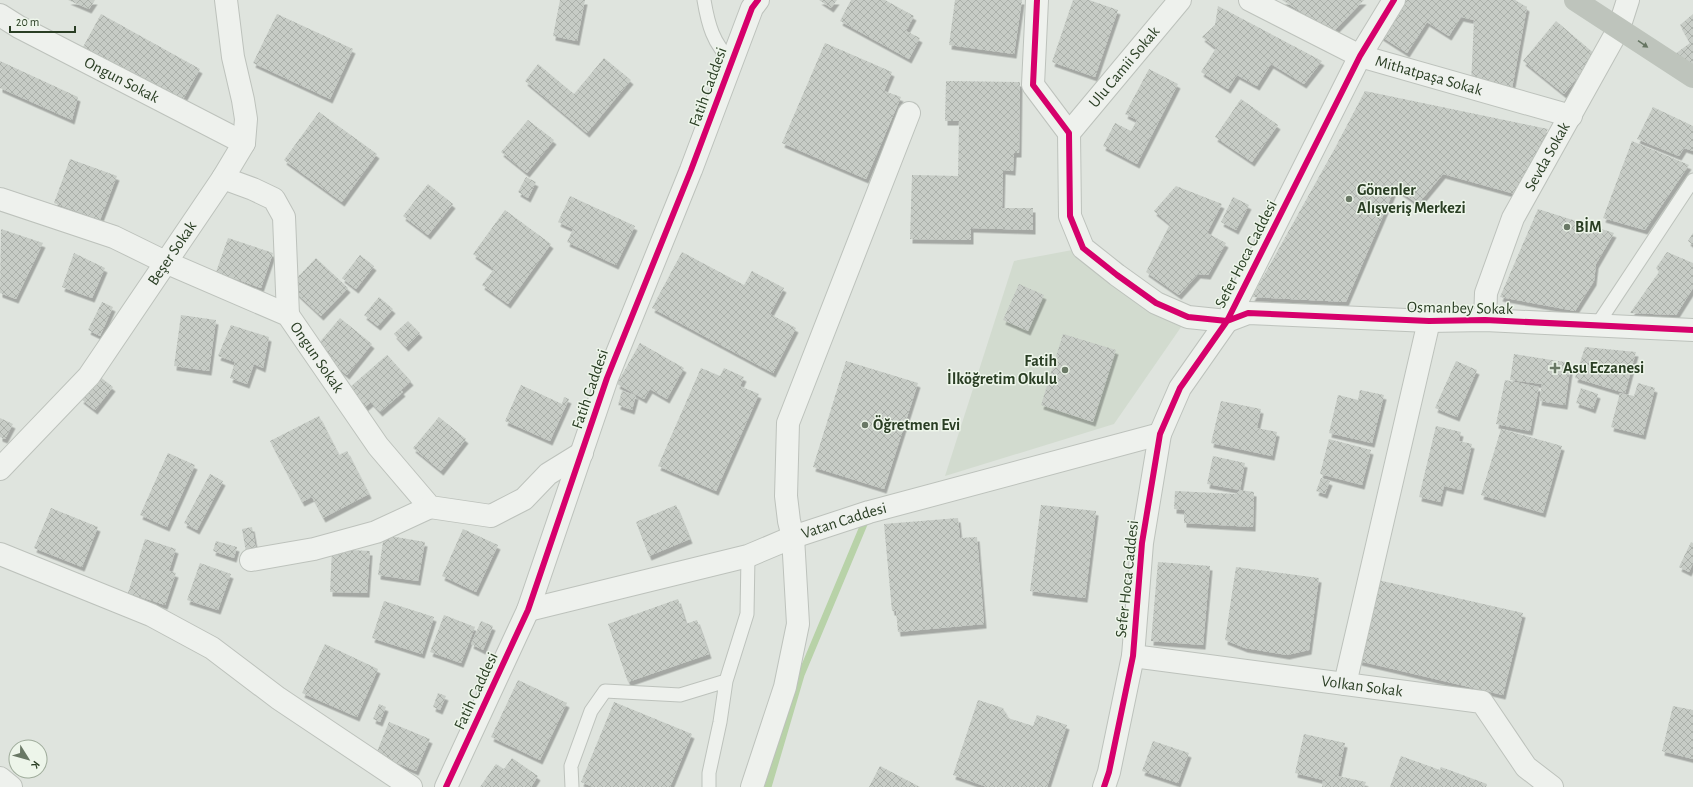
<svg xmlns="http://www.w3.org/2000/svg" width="1693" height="787" font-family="'Alegreya Sans',sans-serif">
  <defs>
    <pattern id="building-cross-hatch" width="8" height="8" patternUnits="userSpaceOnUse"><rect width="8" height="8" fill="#c7ccc6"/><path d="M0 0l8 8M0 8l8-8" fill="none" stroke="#abb0aa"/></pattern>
    <filter id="shadow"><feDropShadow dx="2.5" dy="4.5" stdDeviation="0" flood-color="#0004"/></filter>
  </defs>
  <rect width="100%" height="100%" fill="#dfe4de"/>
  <path fill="#d2dbcf" d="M1083,248L1188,317L1114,424L945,476L1014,261Z"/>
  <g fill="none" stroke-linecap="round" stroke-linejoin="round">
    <path stroke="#b8d2a8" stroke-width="7" d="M768,787L801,675L867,517"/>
  </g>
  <path fill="url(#building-cross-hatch)" filter="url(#shadow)" d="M68,0H95L89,9Z
    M560,0H585L577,41L553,36Z
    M819,0H837L831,8Z
    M851,0H885L914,16L906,31L920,38L909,59L840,21Z
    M955,0H1022L1014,54L949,45Z
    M1073,0H1089L1118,10L1095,77L1052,62Z
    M1282,0H1364L1333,32Z
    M1401,0H1515L1527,7L1511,94L1471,84L1474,20L1461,17L1449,36L1427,22L1407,53L1379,35Z
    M1218,6L1322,61L1304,84L1271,64L1257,86L1237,75L1228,89L1201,72L1216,48L1202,37L1215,25Z
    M101,14L200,69L182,101L83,47Z
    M277,14L353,49L330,99L253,63Z
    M1693,14V65L1675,54L1690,43L1680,25Z
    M1556,21L1596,55L1564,94L1523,61Z
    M825,43L892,72L884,91L901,97L866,179L782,143Z
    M604,58L631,80L587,133L525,81L538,64L574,94Z
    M0,61L78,97L72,120L0,88Z
    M1149,69L1178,84L1137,164L1103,146L1115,123L1131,131L1137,120L1125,114Z
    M946,81L1020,82L1019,153H1014L1013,171L1003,170L1002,208H1033V230L971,228V240L910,239L912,175L958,176L959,121H945Z
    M1365,91L1548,129L1515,194L1443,174L1418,204L1395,188L1346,302L1252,297L1335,148Z
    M1241,99L1278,125L1252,162L1215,137Z
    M1653,107L1693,126V151L1684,148L1679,156L1637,139Z
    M319,112L377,154L342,202L284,160Z
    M528,120L554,140L527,173L501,152Z
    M1632,141L1689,165L1645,230L1603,218Z
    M70,159L117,176L100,220L54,203Z
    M526,177L536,182L528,198L518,192Z
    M428,184L453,204L428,235L403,216Z
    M1176,186L1222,204L1207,233L1226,243L1208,275L1198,274L1179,295L1146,272L1170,224L1154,211Z
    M570,196L635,226L616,265L567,242L573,229L558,222Z
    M1233,197L1249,205L1236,230L1221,222Z
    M1538,209L1614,233L1596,264L1594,281L1575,311L1500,297Z
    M505,210L551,244L508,304L482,285L494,269L473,254Z
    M1,229L43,243L16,299L0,293Z
    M1693,233V245L1688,241Z
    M228,238L273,253L261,288L216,272Z
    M682,252L744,285L752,271L784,288L770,314L796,328L773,373L652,308Z
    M1667,252L1693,263V288L1676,315L1630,313L1659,272L1656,268Z
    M74,253L105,268L92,298L62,287Z
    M360,255L374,266L356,289L342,278Z
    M316,258L348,288L321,316L289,286Z
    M1019,284L1044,295L1028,331L1003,320Z
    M379,297L393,309L378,326L364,315Z
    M102,302L113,307L100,336L88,330Z
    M181,315L216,320L209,371L174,366Z
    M340,318L372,344L347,375L314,349Z
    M408,321L420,333L406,347L394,334Z
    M231,325L269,337L263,368L254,364L247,384L230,378L235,362L218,356Z
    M1063,334L1116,350L1093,422L1041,405Z
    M640,343L684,368L667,399L650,389L644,399L617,384Z
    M1585,347L1636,352L1625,393L1575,378Z
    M1514,354L1571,363L1565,405L1539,401L1542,384L1510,380Z
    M387,355L411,381L401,390L403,392L380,412L371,402L365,407L349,388Z
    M846,361L918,383L884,489L813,467Z
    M1456,361L1477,370L1457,417L1435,408Z
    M701,368L720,376L724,368L744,377L740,386L759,394L716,491L658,466Z
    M99,376L113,387L95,410L81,399Z
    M1505,380L1539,387L1530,431L1496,424Z
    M1638,383L1655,388L1643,435L1611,427L1620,393L1634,396Z
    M521,385L562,404L564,397L569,399L550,441L505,421Z
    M1581,388L1598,394L1593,409L1576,403Z
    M1360,390L1384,395L1372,443L1329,433L1338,395L1358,400Z
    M622,391L636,395L632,410L618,405Z
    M1221,401L1261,409L1257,428L1277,432L1272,456L1211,443Z
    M319,416L339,455L347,451L369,494L323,518L312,497L302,502L270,441Z
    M439,417L466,439L441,471L413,448Z
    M0,418L13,424L5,439L0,437Z
    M1436,426L1461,432L1459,441L1472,444L1461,490L1444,486L1440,502L1419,497Z
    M1501,429L1562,446L1543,513L1481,495Z
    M1329,439L1371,450L1362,485L1320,474Z
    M168,453L195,465L167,527L140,515Z
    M1213,456L1245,463L1240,490L1207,484Z
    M210,474L223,481L197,530L184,523Z
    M1321,478L1330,481L1325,494L1316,491Z
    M1240,490L1254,492L1253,527L1184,523V510L1174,509L1175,491L1236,494Z
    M676,505L690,539L649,556L636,522Z
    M1041,505L1096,511L1085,598L1030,591Z
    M51,508L98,527L82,567L34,548Z
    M958,518L960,538L977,537L984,624L898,632L896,611H892L884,524Z
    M252,527L256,550L246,552L242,529Z
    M463,529L498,545L476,592L442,576Z
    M384,535L425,542L418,581L378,575Z
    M145,539L176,549L169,571L176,573L165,605L128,593Z
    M216,541L237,547L234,558L213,551Z
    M1691,542L1693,543V563L1689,572L1679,567Z
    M332,549L370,551L367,593L330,592Z
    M1158,562L1210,566L1203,645L1151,641Z
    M200,563L231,574L218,610L187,600Z
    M1236,567L1319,578L1309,650L1287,655L1245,648L1225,640Z
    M1378,580L1523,613L1503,695L1359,661Z
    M678,599L686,624L697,620L709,654L628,682L608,624Z
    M384,601L434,617L422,654L372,638Z
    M444,615L475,627L461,663L430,652Z
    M481,621L493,626L483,650L471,644Z
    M325,644L378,669L357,717L302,693Z
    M518,680L567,703L540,760L491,737Z
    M438,693L446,696L440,710L433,707Z
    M978,700L1003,708L1008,718L1033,726L1037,715L1067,725L1047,787H987L953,775Z
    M614,702L692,734L670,787H593L581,782Z
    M379,704L386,707L380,722L373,719Z
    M1673,706L1693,710V759L1662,751Z
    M389,722L430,739L416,771L376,754Z
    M1304,734L1345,743L1338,776L1366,782L1364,787H1322L1323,780L1295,773Z
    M1153,741L1189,753L1178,783L1142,771Z
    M1401,756L1440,770L1441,767L1487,784L1486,787H1390Z
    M512,758L538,776L531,787H480L496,764L504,769Z
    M880,766L920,787H869Z"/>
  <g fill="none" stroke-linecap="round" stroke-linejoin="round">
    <g stroke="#bdc2bc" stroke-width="15">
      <path id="service" d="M704,0C708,24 713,44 732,61
        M1597,325L1693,180
        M572,787L571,766L591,711L605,691L680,695L726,681
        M709,787V773L720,722L726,681L747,614L748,556"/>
    </g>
    <g stroke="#bdc2bc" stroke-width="24">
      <g id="minor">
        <path id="s1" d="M1250,0L1360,56L1571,116"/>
        <path id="s2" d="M0,15L19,27L244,143"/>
        <path id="s3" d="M1069,133L1180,0"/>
        <path d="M223,178L253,189L274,199L284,217L288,315"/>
        <path id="s4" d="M0,199L114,237L165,262L288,315L378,446L430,507L491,516L524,499L548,474L582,453"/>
        <path id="s5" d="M1485,320L1486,293L1513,218L1619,28L1628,0"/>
        <path id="s6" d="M0,469L89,376L223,178L244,143L246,119L243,100L233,57L226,0"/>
        <path d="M0,554L151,615L212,648L278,698L411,787"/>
        <path d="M251,560L314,549L376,532L430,507"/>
        <path id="s7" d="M1133,656L1482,702L1526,767L1552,787"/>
        <path d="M1345,684L1429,321"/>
        <path d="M0,778L11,787"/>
        <path d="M752,787L785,687L798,624L793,537L789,521L786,496L788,423L909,113"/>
      </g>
    </g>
    <g stroke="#bdc2bc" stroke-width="24">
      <g id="tertiary">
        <path d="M1037,0L1033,85L1069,133L1070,216L1083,248L1117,275L1156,303L1188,317L1227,321L1248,313L1429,321L1485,320L1693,330"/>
        <path id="s8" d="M528,610L748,556L793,537L869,512L1160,434"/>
        <path d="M446,787L528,610L607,378L691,170L752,8L758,0"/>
        <path d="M1104,787L1109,772L1133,656L1142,543L1160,434L1180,388L1227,321L1360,56L1394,0"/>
      </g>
    </g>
    <use href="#service" stroke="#eef1ed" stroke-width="13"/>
    <use href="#minor" stroke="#eef1ed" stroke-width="22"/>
    <use href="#tertiary" stroke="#eef1ed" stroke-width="22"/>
    <path stroke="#bec4bc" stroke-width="22" d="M1575,0L1693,77"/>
    <g stroke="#edf5ea" stroke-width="8">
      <path id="cycleway" d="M1037,0L1033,85L1069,133L1070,216L1083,248L1117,275L1156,303L1188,317L1227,321L1248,313L1429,321L1485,320L1693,330
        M446,787L528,610L607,378L691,170L752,8L758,0
        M1104,787L1109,772L1133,656L1142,543L1160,434L1180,388L1227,321L1360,56L1394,0"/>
    </g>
    <use href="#cycleway" stroke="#d6006c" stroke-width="6"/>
  </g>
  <defs><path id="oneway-solid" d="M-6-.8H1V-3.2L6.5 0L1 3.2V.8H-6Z"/></defs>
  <use fill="#657461" href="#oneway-solid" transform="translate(1643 44) rotate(34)"/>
  <g fill="#697865" stroke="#edf5ea" stroke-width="1.5">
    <circle cx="1349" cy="199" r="4"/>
    <circle cx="1567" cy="227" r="4"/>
    <path d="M1553 362h4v4h4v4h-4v4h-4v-4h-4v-4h4z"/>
    <circle cx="1065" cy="370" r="4"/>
    <circle cx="865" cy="425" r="4"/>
  </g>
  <g text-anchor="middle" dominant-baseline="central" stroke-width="3" stroke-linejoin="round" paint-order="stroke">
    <g font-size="16" fill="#2a3e24" stroke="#edf5ea">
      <text stroke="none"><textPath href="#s3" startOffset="86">Ulu Camii Sokak</textPath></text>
      <text stroke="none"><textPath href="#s1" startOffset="195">Mithatpaşa Sokak</textPath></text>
      <text stroke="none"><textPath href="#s2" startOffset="138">Ongun Sokak</textPath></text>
      <text transform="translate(708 87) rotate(-70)">Fatih Caddesi</text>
      <text stroke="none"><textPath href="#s5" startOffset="177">Sevda Sokak</textPath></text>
      <text stroke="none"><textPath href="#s6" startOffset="277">Beşer Sokak</textPath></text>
      <text transform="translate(1246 254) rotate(-63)">Sefer Hoca Caddesi</text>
      <text transform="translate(1460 308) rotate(1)">Osmanbey Sokak</text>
      <text stroke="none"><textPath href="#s4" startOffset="362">Ongun Sokak</textPath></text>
      <text transform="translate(590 389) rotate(-71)">Fatih Caddesi</text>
      <text stroke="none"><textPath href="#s8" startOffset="329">Vatan Caddesi</textPath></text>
      <text transform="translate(1127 579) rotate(-84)">Sefer Hoca Caddesi</text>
      <text stroke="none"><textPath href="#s7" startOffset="231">Volkan Sokak</textPath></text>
      <text transform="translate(476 691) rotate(-65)">Fatih Caddesi</text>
    </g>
    <g font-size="16" font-weight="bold" fill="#2a3e24" stroke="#edf5ea" text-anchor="start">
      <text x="1357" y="190">Gönenler<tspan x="1357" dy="18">Alışveriş Merkezi</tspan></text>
      <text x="1575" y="227">BİM</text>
      <text x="1057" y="361" text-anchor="end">Fatih<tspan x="1057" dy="18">İlköğretim Okulu</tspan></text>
      <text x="1563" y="368">Asu Eczanesi</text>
      <text x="873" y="425">Öğretmen Evi</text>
    </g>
  </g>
  <g transform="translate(28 759) rotate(127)"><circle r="19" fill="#edf5ea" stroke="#9fac9b"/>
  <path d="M0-3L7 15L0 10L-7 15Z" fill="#697865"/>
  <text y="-6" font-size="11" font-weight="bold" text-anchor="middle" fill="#2a3e24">K</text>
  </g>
  <path d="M10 26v6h65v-6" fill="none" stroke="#2a3e24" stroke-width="2"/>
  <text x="16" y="26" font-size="12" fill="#2a3e24" stroke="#edf5ea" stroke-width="3" paint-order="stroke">20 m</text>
</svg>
